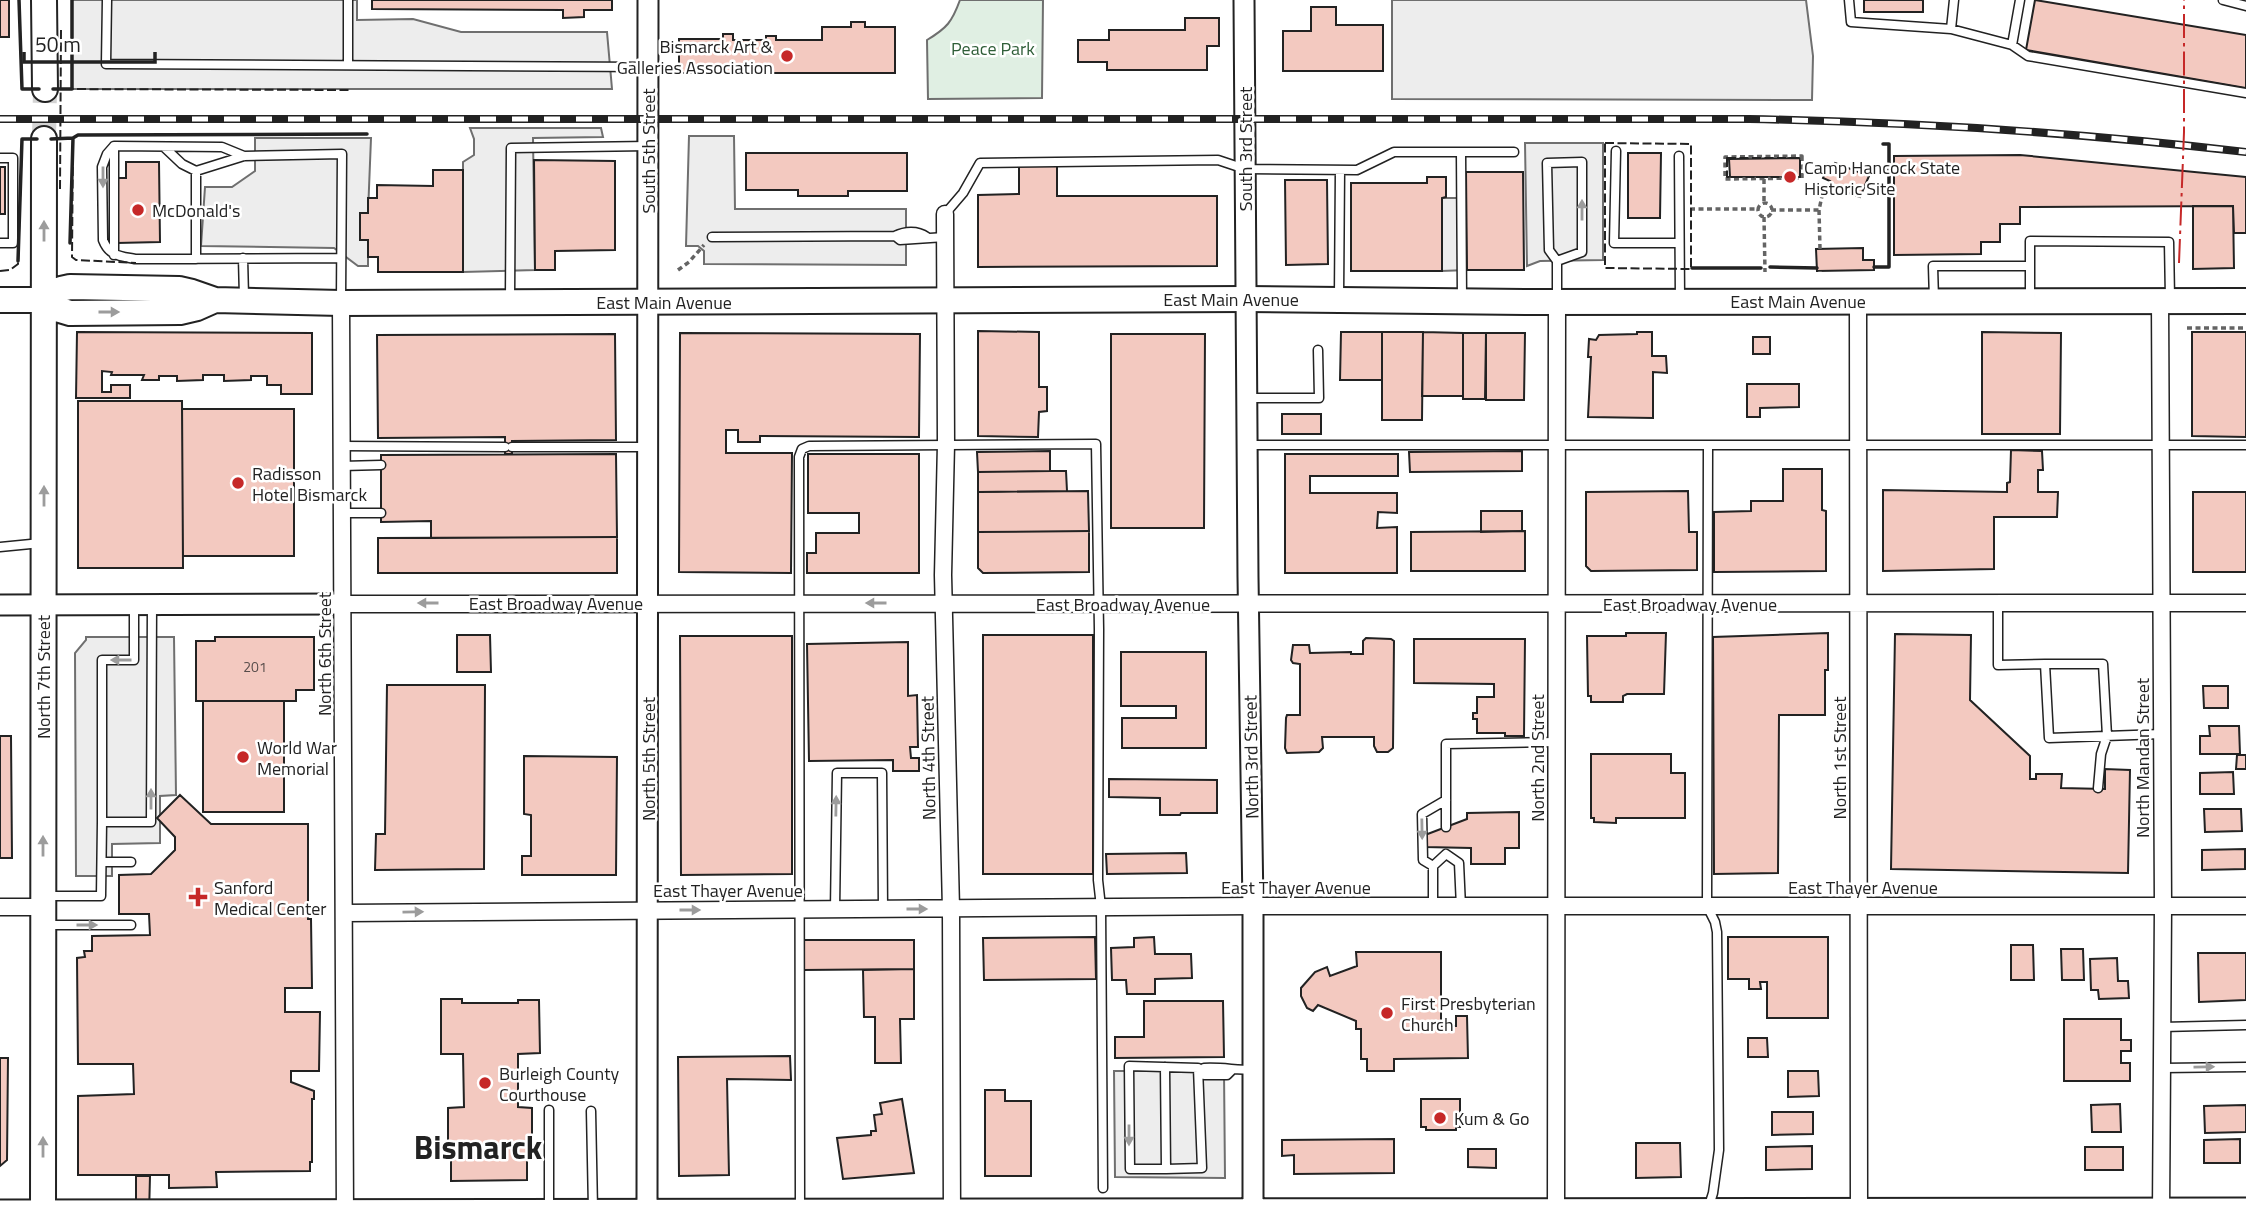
<svg xmlns="http://www.w3.org/2000/svg" width="2246" height="1215" font-family="'Titillium Web',sans-serif">
  <rect width="100%" height="100%" fill="#fff"/>
  <path fill="#e0efe3" stroke="#6f6f6f" stroke-width="2" d="M960,0H1043L1042,98L928,99L927,40C947,28 952,22 960,0Z"/>
  <path fill="#ededed" stroke="#6f6f6f" stroke-width="2" d="M72,0H357V20L413,19L461,32H607L612,89H72Z
    M1392,0H1806L1813,56L1812,100L1392,99Z
    M470,128H601L603,137L533,138L535,270L463,272V162L474,155V139Z
    M689,136H734L735,209H906V265L704,264V251L698,246H686Z
    M255,138H371L368,213L360,214V239L368,240V266H358L334,248L201,246L205,187H232L255,171Z
    M1525,143H1603V260L1540,261L1527,266Z
    M1442,198H1466L1467,270L1442,271Z
    M86,637H174L176,795L160,796V843L112,844V876H76L75,653L86,640Z
    M1114,1071H1224L1225,1178L1115,1177Z"/>
  <path fill="#f3c9c0" stroke="#222" stroke-width="2" d="M0,0H9V37H0Z
    M372,0H612V10H584V17L563,18V10L372,9Z
    M1864,0H1923V12H1864Z
    M2035,0L2246,35V88L2026,50Z
    M1311,7H1336V25H1383V71H1283V31H1311Z
    M1185,18H1219V46H1207V70H1107V62H1078V40H1109V30H1185Z
    M851,22H865V27H895V73H679V39H723V34H733V40H766V36H776V40H822V27H851Z
    M746,153H907V191H848V196H798V190H746Z
    M1628,153H1661L1660,218H1628Z
    M2020,155L2246,177V233H2234L2233,206L2020,207V224H2000V242H1981V254L1894,255V156Z
    M1800,158V177H1730L1729,159Z
    M534,160L615,161V250L555,251V270H535Z
    M126,162H159L160,242L117,243V178H126Z
    M1835,163L1869,176L1860,197L1828,186L1830,181L1823,178L1828,164L1833,166Z
    M1019,166H1057V196H1217V266L978,267V195L1019,194Z
    M0,167H5V214H0Z
    M433,170H463V272H378V257H368V240H360V213H368V198H377V185L433,186Z
    M1466,172H1523L1524,270H1467Z
    M1427,177H1446V197L1442,198V271H1351V183H1427Z
    M1285,180H1327L1328,264L1286,265Z
    M2193,206H2233L2234,268L2193,269Z
    M1863,248V260H1874V270L1817,271L1816,249Z
    M978,331L1039,332V387H1047V411L1039,412L1038,437L978,436Z
    M77,332L312,333V394H281V385H267V376H251V380L224,381V375H203V380L177,381V376H159V380H142L144,375H111L112,372L102,371V392H111V385H130V398H76Z
    M1341,332H1382V380H1340Z
    M1382,332H1423L1422,420H1382Z
    M1423,332L1463,333V396H1422Z
    M1637,332H1652V356H1666L1667,373L1653,372V418L1588,417L1591,357H1588L1589,339L1596,340L1599,335L1637,334Z
    M1982,332L2061,333L2060,434H1982Z
    M2192,332H2246V437L2192,436Z
    M680,333L920,334L919,437L760,436V442H738V430H726V453H792L791,573L679,572Z
    M1463,333H1486L1485,399H1463Z
    M1486,333H1525L1524,400H1486Z
    M615,334L616,440L512,441V454H505V437L378,438L377,335Z
    M1111,334H1205L1204,528H1111Z
    M1753,337H1770V354H1753Z
    M1747,384H1799V407L1760,408V417H1747Z
    M78,401H182L183,568H78Z
    M182,409H294V556H183Z
    M1282,414H1321V434H1282Z
    M2011,450L2042,451L2043,470H2038V492H2058L2057,517H1994V569L1883,571V490L2007,492V483L2010,482Z
    M1050,451V471L978,472L977,452Z
    M1522,451V471L1410,472L1409,452Z
    M616,454L617,537L431,538V521L381,522V455Z
    M808,454H919V573H807V553H816V533H859V513H808Z
    M1285,454H1398V476H1310V493H1397V513L1378,512L1377,528L1397,527V573H1285Z
    M1783,469H1822V510L1826,511V571L1714,572V512L1751,511V501H1783Z
    M1050,471H1066L1067,491L978,492V472Z
    M1088,491L1089,531L978,532V492Z
    M1688,491L1689,532H1697V570L1591,571L1586,566V492Z
    M2193,492H2246V572H2193Z
    M1481,511H1522V531L1481,532Z
    M1089,531V572L983,573L978,568V532Z
    M1525,531V571H1411V532Z
    M617,537V573H378V538Z
    M1626,633H1666L1664,694H1627L1623,696V702H1591V696H1588L1587,636H1626Z
    M1828,633V670H1825V715H1779L1778,873L1714,874L1713,637Z
    M1895,634L1971,635L1970,700L2030,756V779H2036V774H2062L2061,788L2105,789V769L2130,770L2128,873L1891,869Z
    M457,635H490L491,672H457Z
    M983,635H1093V874H983Z
    M680,636H792V874L681,875Z
    M215,637H314V690H296V701H196V641H215Z
    M1366,638L1391,639L1394,641L1393,748L1388,752H1377L1374,746V737H1322L1323,748L1319,752L1287,753L1285,748L1286,718L1287,715H1300V664L1293,663L1291,660L1293,645H1309L1310,653L1351,652V654H1363V641Z
    M1414,639H1525L1524,736H1505V733H1477V719H1473V713H1477V697H1494V684L1414,683Z
    M908,642V696L917,695L918,747H910L911,758H919V771H893V760L809,761L807,644Z
    M1121,652H1206V748H1122V718H1176V706H1121Z
    M387,685H485L484,869L375,870L376,834H385Z
    M2203,686H2228V708H2204Z
    M203,701H284V812H203Z
    M2209,726H2239L2240,754H2200V736H2210Z
    M0,736H11L12,858H0Z
    M1591,754H1671V773H1685V818H1616V823L1594,822V818H1591Z
    M2237,755H2246V769H2236Z
    M524,756L617,757L616,875H522V856H531V815L524,814Z
    M2233,772L2234,794H2200V773Z
    M1109,779L1217,780V813H1181L1180,815H1160V798L1109,797Z
    M180,795L211,824H308V919H311L312,988H285V1012H320L319,1071H291V1082L314,1091V1099H312V1162H310V1171L216,1172L217,1187L169,1188V1175H78V1096L134,1094L133,1064H78L77,958L85,957L84,951H92V936L150,935L149,914H119V875L151,874L175,850V837L157,818Z
    M2204,809H2241L2242,831L2205,832Z
    M1519,812V848H1505V864H1471V848L1425,847V835L1467,819V813Z
    M2245,849V869L2202,870V850Z
    M1186,853L1187,873L1107,874L1106,854Z
    M1095,937L1096,979L984,980L983,938Z
    M1154,937L1155,954H1191L1192,978L1155,979V994H1127L1126,980H1112L1111,948L1134,947V938Z
    M1728,937H1828V1018H1767V982H1760L1761,989H1749V979H1728Z
    M802,940H914V969L803,970Z
    M2011,945H2033L2034,980H2011Z
    M2061,949H2083L2084,980H2062Z
    M1356,952H1441V1026H1456V1016H1467L1468,1058L1394,1059V1071H1367V1059H1361V1029H1356V1021L1318,1005L1313,1011L1307,1008L1301,996V988L1315,972L1327,967L1330,976L1357,966Z
    M2198,953H2246V1000L2199,1002Z
    M2117,958L2118,981H2128L2129,998L2099,999L2098,990H2091L2090,959Z
    M914,969V1019H900L901,1063H875V1017H864L863,970Z
    M441,999H462V1003H518V1000H539L540,1053L518,1054V1107L532,1108V1141H527V1180L451,1181V1142H448V1108L464,1107L463,1054H441Z
    M1144,1001H1223L1224,1057L1115,1058V1037H1144Z
    M2064,1019H2121V1040H2131V1051H2121V1063H2130V1081H2064Z
    M1748,1038H1767L1768,1057H1748Z
    M790,1056L791,1080L727,1079L729,1175L679,1176L678,1057Z
    M0,1058H8L7,1160L0,1166Z
    M1788,1071H1818L1819,1096L1788,1097Z
    M985,1090H1005V1101H1031V1176H985Z
    M902,1099L914,1173L843,1179L837,1138L871,1135V1131H876L874,1115L882,1114L880,1103Z
    M1421,1099H1460V1127H1456V1130H1426V1127H1421Z
    M2120,1104L2121,1132H2092L2091,1105Z
    M2246,1105V1132L2205,1133L2204,1106Z
    M1772,1112H1813V1134L1772,1135Z
    M1394,1139V1173L1294,1174V1155L1282,1156V1140Z
    M2240,1139V1163H2204V1140Z
    M1636,1143H1680L1681,1177L1636,1178Z
    M1812,1146V1169L1766,1170V1147Z
    M2085,1147H2123V1170H2085Z
    M1468,1149H1496V1168L1468,1167Z
    M136,1176H150L149,1215H136Z"/>
  <g fill="none" stroke-linecap="round" stroke-linejoin="round">
    <path stroke="#d3d3d3" stroke-width="24" stroke-dasharray="24 12" stroke-linecap="butt" d="M44,139L45,89"/>
    <g stroke="#222" stroke-width="11">
      <path id="service" d="M107,0L106,64L648,67
        M348,0V65
        M1849,0L1851,22L1951,29L2012,45L2020,0
        M2223,0L2246,6
        M1951,29L1954,0
        M2012,45L2028,56L2246,93
        M114,146V255
        M164,147L182,164L196,171L244,156L342,154L341,300
        M1616,151L1614,243H1679
        M1461,152L1462,298
        M244,156L222,147L114,146L107,154L102,167L103,240C109,256 120,256 135,259L341,258
        M1679,156L1680,299
        M0,158H13V243H0
        M945,214L963,193L980,163L1218,160L1245,169L1357,170L1394,152H1514
        M895,236L900,240L945,237
        M712,237L895,236C905,231 917,230 927,237
        M243,258L244,297
        M196,259V171
        M1339,296L1340,170
        M510,298L511,148L649,146
        M1557,299V261L1549,250L1547,163L1582,162V252L1557,261
        M1934,300L1933,266H2030
        M2030,300V241L2169,242L2170,298
        M1248,398H1319L1318,350
        M1248,445H2246
        M342,446L505,447
        M512,447H646
        M342,466L381,465
        M342,513H381
        M0,547L41,543
        M1998,603V665L2045,664L2049,738L2162,734
        M134,604V660H102V822H151L152,605
        M2045,664H2103L2107,736L2101,754L2098,788
        M1446,827V744L1556,742
        M1446,854L1459,863L1461,907
        M102,862H131
        M1433,866L1423,860L1422,814L1446,800
        M46,896H101L102,822
        M1433,906V866L1446,854
        M835,909L837,773H882L883,909
        M46,925H131
        M2162,1027L2246,1025
        M1165,1067L1166,1169L1202,1168L1198,1068
        M2162,1068L2246,1067
        M1232,1070L1227,1075H1204L1202,1072L1204,1068C1221,1067 1235,1070 1252,1070
        M591,1111L593,1209
        M1166,1169H1130L1129,1066L1198,1068L1202,1072
        M549,1208V1110
        M800,1209L799,457L802,449L809,446L1096,444L1099,629L1098,880L1101,907L1103,1188
        M1708,1209L1713,1193L1719,1150L1717,932L1715,922L1707,906L1708,446"/>
    </g>
    <g stroke="#222" stroke-width="19">
      <path id="minor" d="M945,214L946,444L943,575L951,909L952,1215
        M2160,300L2163,907L2161,1215
        M1858,301L1859,1215
        M341,303L345,1215
        M343,604L2246,603
        M0,907H43
        M345,913L1253,906H2246
        M1556,1215L1557,301"/>
    </g>
    <g stroke="#222" stroke-width="23">
      <path id="tertiary" d="M1244,0L1248,577L1253,906V1215
        M0,605L343,604
        M0,1210L2246,1208
        M647,1215L648,0"/>
    </g>
    <g stroke="#222" stroke-width="28">
      <path id="primary" d="M44,0L45,89
        M0,300H44L61,289L70,287L179,289L192,292L215,300L341,303L1246,299L1525,302L2246,301
        M44,300L60,310L70,313L180,312L197,308L215,300
        M43,1215L44,139"/>
    </g>
    <path stroke="#646464" stroke-width="3.5" stroke-dasharray="5 3.5" stroke-linecap="butt" d="M1802,156V178L1725,179V157Z
      M1764,179V203
      M1758 210a7 7 0 1 1 14 0a7 7 0 1 1-14 0Z
      M1690,209H1758
      M1771,210H1819
      M1764,217L1765,272
      M1820,249L1819,210L1825,182
      M678,270L689,262L704,245
      M1820,271V272
      M2187,328H2246"/>
    <use href="#service" stroke="#fff" stroke-width="8"/>
    <use href="#minor" stroke="#fff" stroke-width="16"/>
    <use href="#tertiary" stroke="#fff" stroke-width="19"/>
    <use href="#primary" stroke="#fff" stroke-width="24"/>
    <g stroke="#222" stroke-width="8">
      <path id="rail" d="M0,119H1749C1915,122 2081,133 2246,152"/>
    </g>
    <use href="#rail" stroke="#fff" stroke-width="5" stroke-dasharray="16" stroke-linecap="butt"/>
    <path stroke="#222" stroke-width="2" stroke-dasharray="9 3.5" stroke-linecap="butt" d="M19,0L22,89H38
      M72,0V89
      M52,89L349,90
      M52,139L73,138L72,257L76,260L136,263
      M1605,143L1691,144V269L1605,268Z
      M1727,158H1800V177H1727Z
      M60,189L61,30
      M0,271L10,270L18,264L22,139H38"/>
    <path stroke="#222" stroke-width="3.5" d="M19,0L22,89H39
      M53,89H72V0
      M51,139L73,138L78,135L367,134
      M70,243L73,138
      M18,261L22,139H37
      M1770,267L1817,268
      M1874,267H1889V144H1883
      M1692,268H1761"/>
    <path stroke="#c62828" stroke-width="2" stroke-dasharray="24 5 3.5 5" stroke-linecap="butt" d="M2179,263L2184,132V0"/>
  </g>
  <defs><path id="oneway-solid" d="M-6-.8H1V-3.2L6.5 0L1 3.2V.8H-6Z" transform="scale(1.75)"/></defs>
  <g fill="#9c9c9c">
    <use href="#oneway-solid" transform="translate(103 177) rotate(90)"/>
    <use href="#oneway-solid" transform="translate(1582 210) rotate(-90)"/>
    <use href="#oneway-solid" transform="translate(44 231) rotate(-90)"/>
    <use href="#oneway-solid" transform="translate(109 312)"/>
    <use href="#oneway-solid" transform="translate(44 496) rotate(-90)"/>
    <use href="#oneway-solid" transform="translate(428 603) rotate(180)"/>
    <use href="#oneway-solid" transform="translate(876 603) rotate(180)"/>
    <use href="#oneway-solid" transform="translate(121 660) rotate(-180)"/>
    <use href="#oneway-solid" transform="translate(151 799) rotate(-90)"/>
    <use href="#oneway-solid" transform="translate(836 806) rotate(-89)"/>
    <use href="#oneway-solid" transform="translate(1422 829) rotate(89)"/>
    <use href="#oneway-solid" transform="translate(43 846) rotate(-90)"/>
    <use href="#oneway-solid" transform="translate(917 909)"/>
    <use href="#oneway-solid" transform="translate(690 910)"/>
    <use href="#oneway-solid" transform="translate(413 912) rotate(-1)"/>
    <use href="#oneway-solid" transform="translate(87 925)"/>
    <use href="#oneway-solid" transform="translate(2204 1067) rotate(-1)"/>
    <use href="#oneway-solid" transform="translate(1129 1135) rotate(90)"/>
    <use href="#oneway-solid" transform="translate(43 1147) rotate(-90)"/>
  </g>
  <g fill="#c62828" stroke="#fff" stroke-width="2.5">
    <circle cx="787" cy="56" r="7"/>
    <circle cx="1790" cy="177" r="7"/>
    <circle cx="138" cy="210" r="7"/>
    <circle cx="238" cy="483" r="7"/>
    <circle cx="243" cy="757" r="7"/>
    <path d="M194.5 886.5h7v7h7v7h-7v7h-7v-7h-7v-7h7z"/>
    <circle cx="1387" cy="1013" r="7"/>
    <circle cx="485" cy="1083" r="7"/>
    <circle cx="1440" cy="1118" r="7"/>
  </g>
  <g text-anchor="middle" dominant-baseline="central" stroke-width="5" stroke-linejoin="round" paint-order="stroke">
    <g font-size="14" fill="#564c4a">
      <text x="255" y="666">201</text>
    </g>
    <g font-size="18" fill="#222" stroke="#fff" text-anchor="start">
      <text x="773" y="46" text-anchor="end">Bismarck Art &amp;<tspan x="773" dy="21">Galleries Association</tspan></text>
      <text x="1804" y="167">Camp Hancock State<tspan x="1804" dy="21">Historic Site</tspan></text>
      <text x="152" y="210">McDonald's</text>
      <text x="252" y="473">Radisson<tspan x="252" dy="21">Hotel Bismarck</tspan></text>
      <text x="257" y="747">World War<tspan x="257" dy="21">Memorial</tspan></text>
      <text x="214" y="887">Sanford<tspan x="214" dy="21">Medical Center</tspan></text>
      <text x="1401" y="1003">First Presbyterian<tspan x="1401" dy="21">Church</tspan></text>
      <text x="499" y="1073">Burleigh County<tspan x="499" dy="21">Courthouse</tspan></text>
      <text x="1454" y="1118">Kum &amp; Go</text>
    </g>
    <g font-size="18" fill="#2f5e38" stroke="#fff">
      <text x="993" y="48">Peace Park</text>
    </g>
    <g font-size="18" fill="#222" stroke="#fff">
      <text transform="translate(1245 149) rotate(-90)">South 3rd Street</text>
      <text transform="translate(648 151) rotate(-90)">South 5th Street</text>
      <text x="1231" y="299">East Main Avenue</text>
      <text x="1798" y="301">East Main Avenue</text>
      <text x="664" y="302">East Main Avenue</text>
      <text x="556" y="603">East Broadway Avenue</text>
      <text x="1123" y="604">East Broadway Avenue</text>
      <text x="1690" y="604">East Broadway Avenue</text>
      <text transform="translate(324 654) rotate(-90)">North 6th Street</text>
      <text transform="translate(43 677) rotate(-90)">North 7th Street</text>
      <text transform="translate(1251 757) rotate(-91)">North 3rd Street</text>
      <text transform="translate(928 758) rotate(-91)">North 4th Street</text>
      <text transform="translate(1537 758) rotate(-90)">North 2nd Street</text>
      <text transform="translate(1839 758) rotate(-90)">North 1st Street</text>
      <text transform="translate(2142 758) rotate(-90)">North Mandan Street</text>
      <text transform="translate(648 759) rotate(-90)">North 5th Street</text>
      <text x="1296" y="887">East Thayer Avenue</text>
      <text x="1863" y="887">East Thayer Avenue</text>
      <text x="728" y="890">East Thayer Avenue</text>
    </g>
    <g font-size="32" font-weight="bold" fill="#222" stroke="#fff">
      <text x="478" y="1147">Bismarck</text>
    </g>
  </g>
  <path d="M24 52v10h131v-10" fill="none" stroke="#222222" stroke-width="3.5"/>
  <text x="35" y="52" font-size="21" fill="#222222" stroke="#ffffff" stroke-width="5" paint-order="stroke">50 m</text>
</svg>
